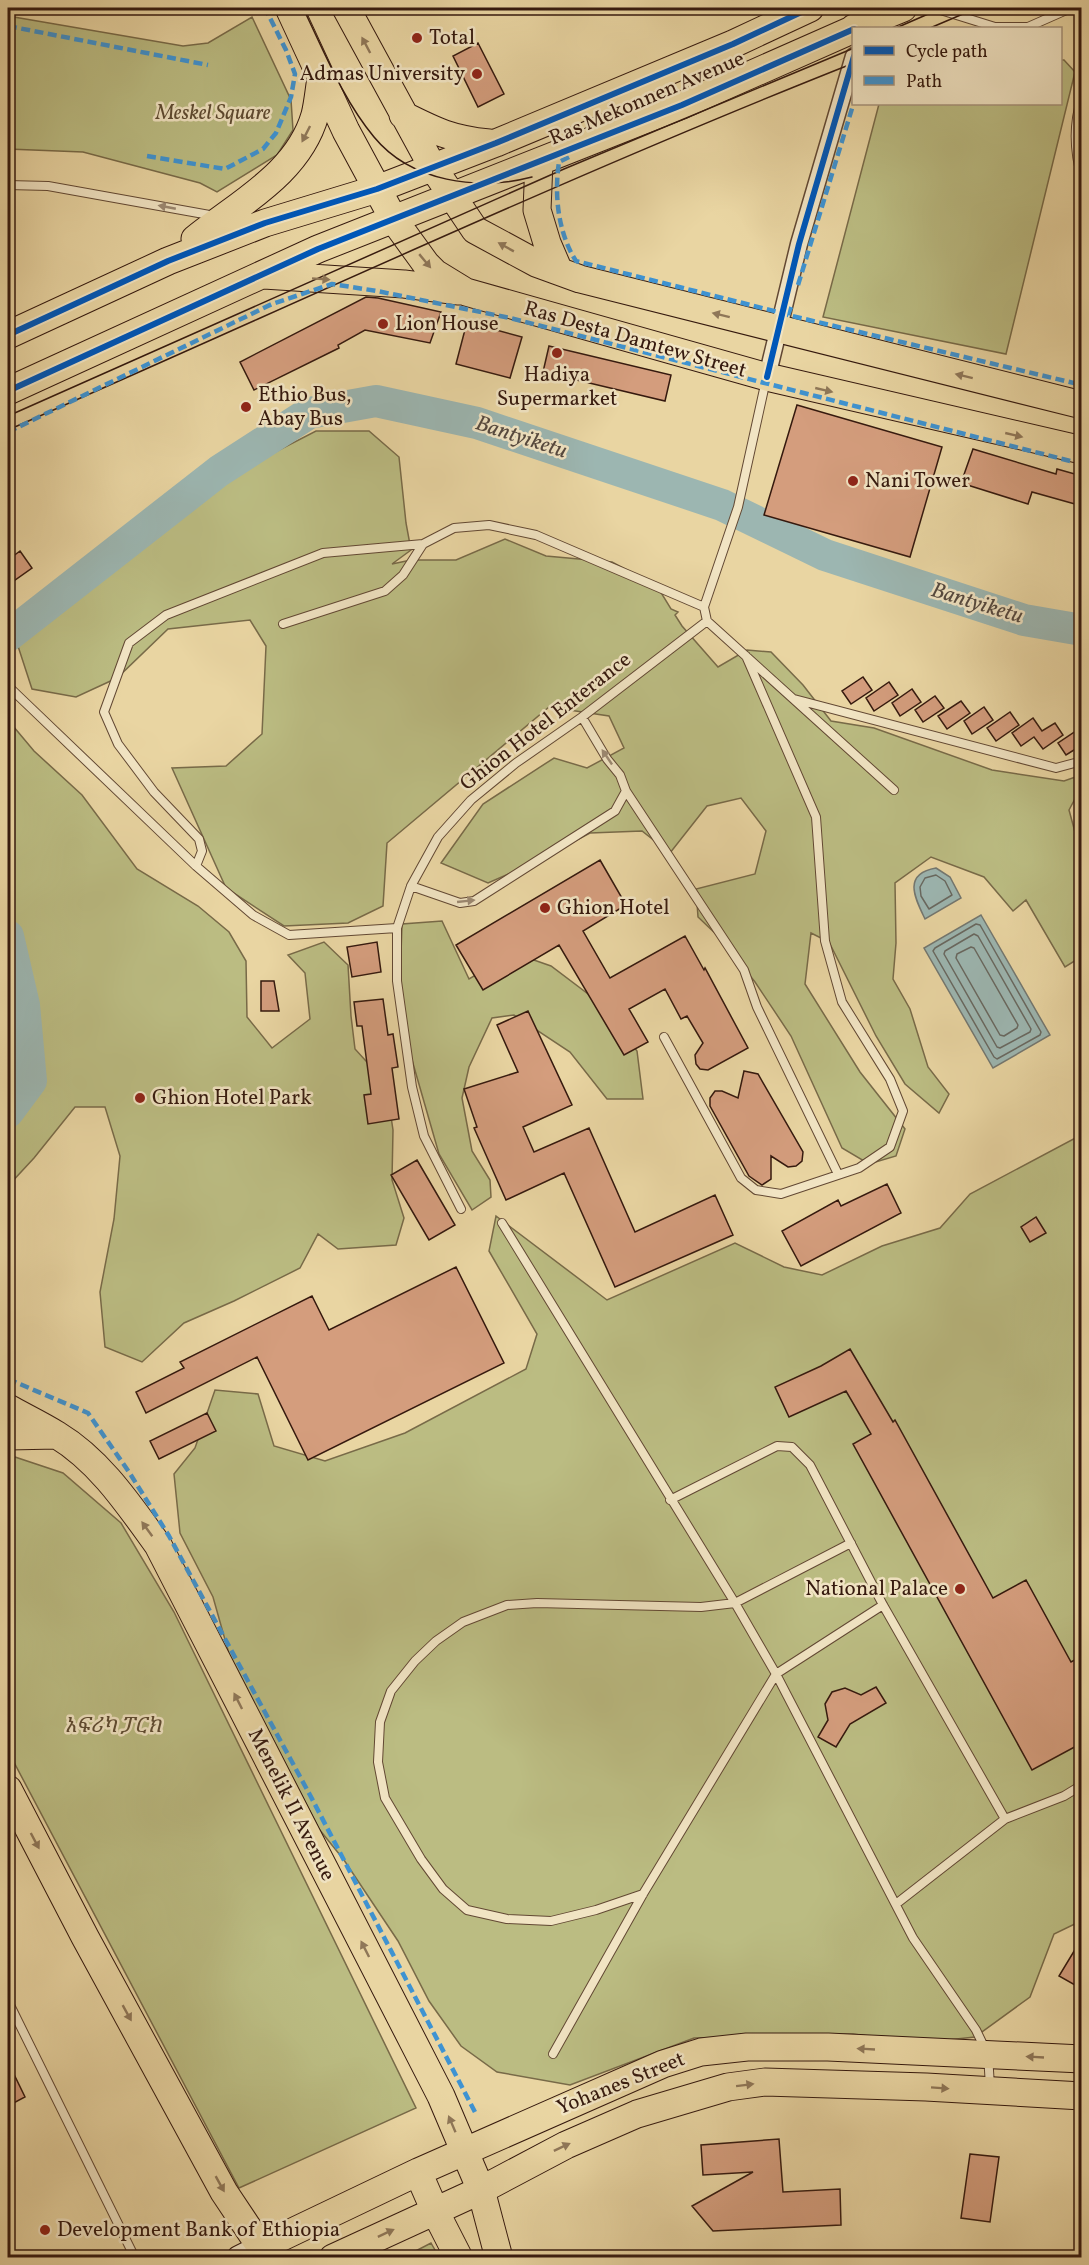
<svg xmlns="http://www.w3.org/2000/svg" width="1089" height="2265" font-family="Vollkorn,'Noto Serif Ethiopic',serif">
  <rect width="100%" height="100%" fill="#e9d5a2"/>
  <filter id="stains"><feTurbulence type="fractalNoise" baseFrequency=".00333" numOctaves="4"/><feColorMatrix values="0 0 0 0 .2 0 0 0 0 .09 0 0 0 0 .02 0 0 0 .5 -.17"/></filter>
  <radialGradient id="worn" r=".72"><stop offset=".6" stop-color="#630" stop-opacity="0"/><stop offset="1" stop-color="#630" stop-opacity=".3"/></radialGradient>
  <path fill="#bbbc82" stroke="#786a48" stroke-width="1.5" d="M8,16L183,46L208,43L252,17L291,100L293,130L277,155L217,192L200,183L83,152L8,149Z
    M1061,60H1064L1075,72L1006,354L823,317L879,104H1060Z
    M316,431H369L399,457L406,523L411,550L392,564L411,560H456L505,539L546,556L612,562L657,586L671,609L678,612L675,615L682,626L718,667L747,650L771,652L803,685L831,721L874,728L992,770L1064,781L1081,775V797H1076L1069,810L1075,832L1081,837V957L1065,967L1026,900L1013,911L984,877L931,857L895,883L896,943L893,979L910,1009L928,1067L949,1094L939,1113L905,1084L876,1036L829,942L811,933L805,984L860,1072L905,1129L896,1156L869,1164L842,1148L791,1036L755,982L720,938L698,917L696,889L755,874L766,831L741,798L707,806L670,853L642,831L590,833L529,865L488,883L441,863L483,804L554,758L587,768L624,748L609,716L549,707L387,843L383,906L348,923L284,926L226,888L172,768L226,766L262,734L266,646L250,620L168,629L117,678L76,697L32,689L16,640L59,605L117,546L250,465Z
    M8,720L34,751L82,795L137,869L198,906L229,932L246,961L247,1017L272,1048L310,1019L305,973L288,955L324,942L348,965L351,1016L355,1049L386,1083L393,1130L392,1180L404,1218L396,1245L338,1249L318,1234L300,1268L234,1301L184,1323L142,1362L105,1347L100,1292L114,1219L120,1156L105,1107H75L34,1158L8,1186V1131L21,1102L34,1035L11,961L8,955Z
    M442,921L469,979L514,953L551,966L600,1003L637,1051L643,1099H607L570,1052L514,1015L492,1018L469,1067L462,1098L472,1151L490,1180L491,1197L472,1210L439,1154L406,1039L400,983L402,924Z
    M1081,1135V1921L1054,1934L1030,1997L975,2037L919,2043L853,2034L694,2038L570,2085L497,2072L461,2046L429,2001L398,1941L344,1860L319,1829L262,1718L233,1668L213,1597L180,1533L174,1474L195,1448L215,1390L258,1394L274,1446L325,1461L405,1433L526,1369L537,1334L489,1251L496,1216L607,1300L735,1243L784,1267L822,1275L882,1246L940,1228L970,1194Z
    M9,1455L63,1473L121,1523L174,1612L416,2108L239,2188L8,1751Z
    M431,2243L439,2257H404Z"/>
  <path fill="#9cb6b1" stroke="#737770" stroke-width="1.5" d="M936,868L950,877L961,898L925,919C915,898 902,874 936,868Z
    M981,915L1050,1035L993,1068L924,948Z"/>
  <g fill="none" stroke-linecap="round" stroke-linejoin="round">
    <path stroke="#686860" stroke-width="1.5" d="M936,875L945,881L952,895L929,909L921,896L920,887L925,878Z
      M976,924L980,925L1041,1032L1040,1035L997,1059L994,1057L933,951L935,948Z
      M974,934L978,936L1031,1029L1030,1032L1000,1048L997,1047L944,954L945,951Z
      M971,947L974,948L1018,1025L1017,1028L1004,1036L1000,1035L956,958L957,954Z"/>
    <path stroke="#9cb6b1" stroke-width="32" d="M8,636L219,471L309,413L376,401L477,423L722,505L825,555L1024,620L1082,630
      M8,936L24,1005L31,1081L8,1112"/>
  </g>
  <path fill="#d49d7d" stroke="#35190e" stroke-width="1.5" d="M478,43L504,94L478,107L453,56Z
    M366,297L378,298L441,312L430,343L365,330L338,345L339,348L254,390L240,362Z
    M467,322L522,337L510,378L456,364Z
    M549,346L671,375L665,401L543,372Z
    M797,405L942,447L910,557L764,515Z
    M973,449L1056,474L1057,469L1082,476V506L1032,492L1028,504L961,483Z
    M20,551L32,568L8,585V560Z
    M863,677L872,690L851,704L842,691Z
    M889,682L898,695L874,711L866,698Z
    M912,689L921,702L900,716L892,703Z
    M935,696L944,708L923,722L915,710Z
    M961,701L970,713L947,729L938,716Z
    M984,707L993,720L972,734L964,721Z
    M1010,712L1019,725L996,741L987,728Z
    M1033,718L1042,731L1055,723L1063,735L1043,749L1034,737L1021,746L1012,733Z
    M1082,727V745L1066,755L1058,743Z
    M600,860L626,905L583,931L610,978L685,936L704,970L705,968L748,1048L708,1070L700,1069L696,1064L695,1055L703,1043L687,1016L681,1019L665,989L629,1009L648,1042L624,1055L559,945L483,990L456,945Z
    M377,942L381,972L352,977L347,947Z
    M261,981H274L279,1011H261Z
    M383,999L388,1035L393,1034L398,1067L392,1068L399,1119L368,1124L364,1095L371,1094L362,1026H357L354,1002Z
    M528,1011L572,1105L523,1127L534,1152L589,1128L635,1232L715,1195L733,1235L615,1287L564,1173L506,1200L474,1128L477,1127L464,1089L518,1072L497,1025Z
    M744,1071L758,1074L803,1152L802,1161L796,1166L788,1167L771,1156V1179L762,1185L749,1176L710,1106V1098L715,1091H722L738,1098Z
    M417,1160L455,1225L429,1240L391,1175Z
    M887,1184L901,1213L801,1266L782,1231L838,1200L841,1206Z
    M1036,1217L1046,1233L1030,1242L1021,1227Z
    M456,1267L504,1363L308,1460L257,1357L146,1413L136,1392L184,1368L180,1362L312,1296L329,1330Z
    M850,1349L893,1422L895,1420L993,1598L1026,1580L1071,1662L1082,1656V1743L1032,1770L853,1444L871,1434L846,1391L789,1417L775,1387L821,1366Z
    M207,1413L216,1431L159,1459L150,1441Z
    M876,1687L886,1703L850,1724L836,1747L818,1737L828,1720L825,1704L832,1692L845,1688L861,1695Z
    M1082,1938V1989L1059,1976Z
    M8,2062L25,2097L8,2106Z
    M779,2139L783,2192L840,2189L841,2225L713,2231L692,2206L753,2172L703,2175L701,2145Z
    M970,2154L999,2157L990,2222L961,2218Z"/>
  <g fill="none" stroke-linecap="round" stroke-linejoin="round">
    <g stroke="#624833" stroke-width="10">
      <path id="service" d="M934,8L995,27H1028L1071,8
        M1082,97C1073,124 1074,151 1082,178
        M8,185L48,186L215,216
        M707,621L894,790
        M283,624L385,591L403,575L423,544L454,528L489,525L536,535L704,607
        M8,686L196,866L253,915L289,935L397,928
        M794,699L1056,768L1082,761
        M626,791L744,970L757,1007L838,1174
        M196,866L202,851L199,839L154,792L118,744L104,712L129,643L166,615L323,553L423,544
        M411,886L460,903L474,901L615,811L626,791L620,775L607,759L582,717
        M664,1037L741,1178L756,1190L781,1194L859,1168L890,1147L903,1111L890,1079L842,1002L825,941L816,817L746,656
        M461,1209L424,1136L412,1087L397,981V928L411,886L438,837L471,800L516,763L582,717L707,621L704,607L738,507L766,380
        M502,1223L735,1603L776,1674L913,1938L976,2030L988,2055L990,2086
        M670,1500L777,1446L792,1447L810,1465L883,1605L1005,1819L896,1904
        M1005,1819L1064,1796L1082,1785
        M643,1894L596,1910L551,1921L507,1919L467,1910L443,1889L421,1859L385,1798L378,1762L380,1722L391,1691L415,1661L436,1641L463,1622L507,1605L537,1603L701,1607L735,1603L851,1543
        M8,2001L135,2258
        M553,2054L643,1894L776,1674L883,1605"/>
    </g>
    <g stroke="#624833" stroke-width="19">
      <path id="minor" d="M767,377L799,244L854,56"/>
    </g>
    <g stroke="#35190e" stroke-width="26">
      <path id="secondary" d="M239,2258L261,2247"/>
    </g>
    <g stroke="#35190e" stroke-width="29">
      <path id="primary" d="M289,8L346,131L394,220L426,264L435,273L466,292L767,377L1082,450
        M346,8L432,166L475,230L536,263L580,279L1082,405
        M854,28L903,8
        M403,115C437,132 451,139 489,143
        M539,162L537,210L547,243L559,271
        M195,239C239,203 298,174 315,115C318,103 319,90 321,78
        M264,275L404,284L459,291
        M8,335L168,261L265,223L377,189L496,143L733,44L810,8
        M8,391L318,249L682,105L854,29
        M8,1408C24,1417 41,1425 57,1435C100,1461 129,1505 158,1545L441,2096L481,2190L499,2258
        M8,1436L57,1435
        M8,1789L85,1937L224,2192L268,2258
        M418,2172L435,2211L459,2258
        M261,2247L418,2172L663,2064L701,2052L747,2047H828L1082,2059
        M333,2258L481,2190L566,2145L637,2114L728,2087L765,2082L926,2087L1082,2096"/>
    </g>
    <use href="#service" stroke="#f1e4c3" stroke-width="8"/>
    <use href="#minor" stroke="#f1e4c3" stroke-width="16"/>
    <use href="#secondary" stroke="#f1e4c3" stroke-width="24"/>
    <use href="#primary" stroke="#e9d5a2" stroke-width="27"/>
    <path stroke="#35190e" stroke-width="1.5" d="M303,8C324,51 343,100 374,137C411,182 478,191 532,177
      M896,28L942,8
      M930,28L977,8
      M8,416L564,169L854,48
      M8,430C289,307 568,176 854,63"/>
    <path stroke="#3e93d2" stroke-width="4.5" stroke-dasharray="9 4.5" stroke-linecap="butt" d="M8,26L208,65
      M147,156L225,169L263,149L276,133L291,97L295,74L286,50L265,8
      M569,157L559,162C554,195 558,233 576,261L786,314
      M798,285L854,102
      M791,307L788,315L1082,385
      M8,432L272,304L332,284L377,291L510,318L1082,464
      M8,1379L88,1413L129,1472L169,1536L310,1795L476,2114"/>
    <g stroke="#f1e4c3" stroke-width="10">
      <path id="cycleway" d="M8,335L168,261L265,223L377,189L496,143L733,44L810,8
        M767,377L799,244L854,56
        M8,391L318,249L682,105L854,29"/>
    </g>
    <use href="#cycleway" stroke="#0057b8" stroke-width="6"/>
  </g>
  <defs><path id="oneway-solid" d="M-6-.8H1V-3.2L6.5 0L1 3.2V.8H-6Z" transform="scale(1.5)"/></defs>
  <g fill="#8f7758">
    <use href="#oneway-solid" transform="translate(366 45) rotate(-118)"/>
    <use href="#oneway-solid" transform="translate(306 134) rotate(117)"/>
    <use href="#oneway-solid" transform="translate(506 247) rotate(-151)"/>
    <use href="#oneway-solid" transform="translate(425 261) rotate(50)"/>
    <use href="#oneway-solid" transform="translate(321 279) rotate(4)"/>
    <use href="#oneway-solid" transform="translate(721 315) rotate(-166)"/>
    <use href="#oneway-solid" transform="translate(964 376) rotate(-166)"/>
    <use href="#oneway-solid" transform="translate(824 390) rotate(13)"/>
    <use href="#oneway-solid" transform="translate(1014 435) rotate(13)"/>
    <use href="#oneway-solid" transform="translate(147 1529) rotate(-126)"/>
    <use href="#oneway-solid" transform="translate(238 1701) rotate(-117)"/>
    <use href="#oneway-solid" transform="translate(35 1841) rotate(62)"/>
    <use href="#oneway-solid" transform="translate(365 1949) rotate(-117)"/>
    <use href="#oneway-solid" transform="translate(127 2013) rotate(61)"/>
    <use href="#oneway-solid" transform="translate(866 2049) rotate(-177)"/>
    <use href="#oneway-solid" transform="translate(1035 2057) rotate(-177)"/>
    <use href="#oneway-solid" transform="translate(745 2085) rotate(-7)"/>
    <use href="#oneway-solid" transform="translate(940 2088) rotate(4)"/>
    <use href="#oneway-solid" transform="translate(452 2124) rotate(-113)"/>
    <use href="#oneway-solid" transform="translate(562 2147) rotate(-25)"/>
    <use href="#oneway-solid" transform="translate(220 2184) rotate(61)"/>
    <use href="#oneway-solid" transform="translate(386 2233) rotate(-25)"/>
  </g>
  <g fill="#9c8972">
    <use href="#oneway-solid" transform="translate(167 207) rotate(-169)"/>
    <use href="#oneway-solid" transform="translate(607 757) rotate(-124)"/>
    <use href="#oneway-solid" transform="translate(466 901) rotate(-6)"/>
  </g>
  <g fill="#8f2418" stroke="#f1e4c3" stroke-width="2">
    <circle cx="417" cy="38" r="6"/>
    <circle cx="477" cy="74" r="6"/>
    <circle cx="383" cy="324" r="6"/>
    <circle cx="557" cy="353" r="6"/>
    <circle cx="246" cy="407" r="6"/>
    <circle cx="853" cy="481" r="6"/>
    <circle cx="545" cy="908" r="6"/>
    <circle cx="140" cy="1098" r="6"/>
    <circle cx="960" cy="1589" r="6"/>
    <circle cx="45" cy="2230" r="6"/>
  </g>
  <g text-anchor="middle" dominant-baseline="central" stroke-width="5" stroke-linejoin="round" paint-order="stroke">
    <g font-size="21" fill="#35190e" stroke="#f1e4c3" text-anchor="start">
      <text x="429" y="38">Total</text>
      <text x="465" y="74" text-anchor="end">Admas University</text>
      <text x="395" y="324">Lion House</text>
      <text x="557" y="375" text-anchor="middle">Hadiya<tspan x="557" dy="24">Supermarket</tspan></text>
      <text x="258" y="395">Ethio Bus,<tspan x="258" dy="24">Abay Bus</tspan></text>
      <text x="865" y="481">Nani Tower</text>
      <text x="557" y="908">Ghion Hotel</text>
      <text x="152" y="1098">Ghion Hotel Park</text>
      <text x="948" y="1589" text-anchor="end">National Palace</text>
      <text x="57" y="2230">Development Bank of Ethiopia</text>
    </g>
    <g font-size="21" fill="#35190e" stroke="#f1e4c3">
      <text transform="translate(647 99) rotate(-23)">Ras Mekonnen Avenue</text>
      <text transform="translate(635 340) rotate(16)">Ras Desta Damtew Street</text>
      <text transform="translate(546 722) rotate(-38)">Ghion Hotel Enterance</text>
      <text transform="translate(291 1805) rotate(63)">Menelik II Avenue</text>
      <text transform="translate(621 2084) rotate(-22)">Yohanes Street</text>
    </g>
    <g font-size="21" font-style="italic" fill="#5d4a31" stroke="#f1e4c3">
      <text x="213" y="113">Meskel Square</text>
      <text x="113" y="1726">አፍሪካ ፓርክ</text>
    </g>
    <g font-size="22" font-style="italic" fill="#54483f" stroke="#f1e4c3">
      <text transform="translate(521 438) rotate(18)">Bantyiketu</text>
      <text transform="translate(977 604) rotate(17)">Bantyiketu</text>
    </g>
  </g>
  <rect width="1089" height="2265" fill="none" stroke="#e9d5a2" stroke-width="30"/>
  <rect x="9" y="9" width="1071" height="2247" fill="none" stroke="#35190e" stroke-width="3"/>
  <rect x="15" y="15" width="1059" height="2235" fill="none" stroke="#35190e" stroke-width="1.5"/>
  <rect x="852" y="27" width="210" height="78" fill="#f1e4c3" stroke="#a6937b" stroke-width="1.5"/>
  <rect x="864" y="46" width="30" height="9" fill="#0057b8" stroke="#a6937b" stroke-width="1.5"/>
  <text x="906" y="57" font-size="18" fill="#35190e">Cycle path</text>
  <rect x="864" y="76" width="30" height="9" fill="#3e93d2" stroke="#a6937b" stroke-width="1.5"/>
  <text x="906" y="87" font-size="18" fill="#35190e">Path</text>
  <rect width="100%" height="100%" filter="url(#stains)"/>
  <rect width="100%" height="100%" fill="url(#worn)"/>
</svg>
